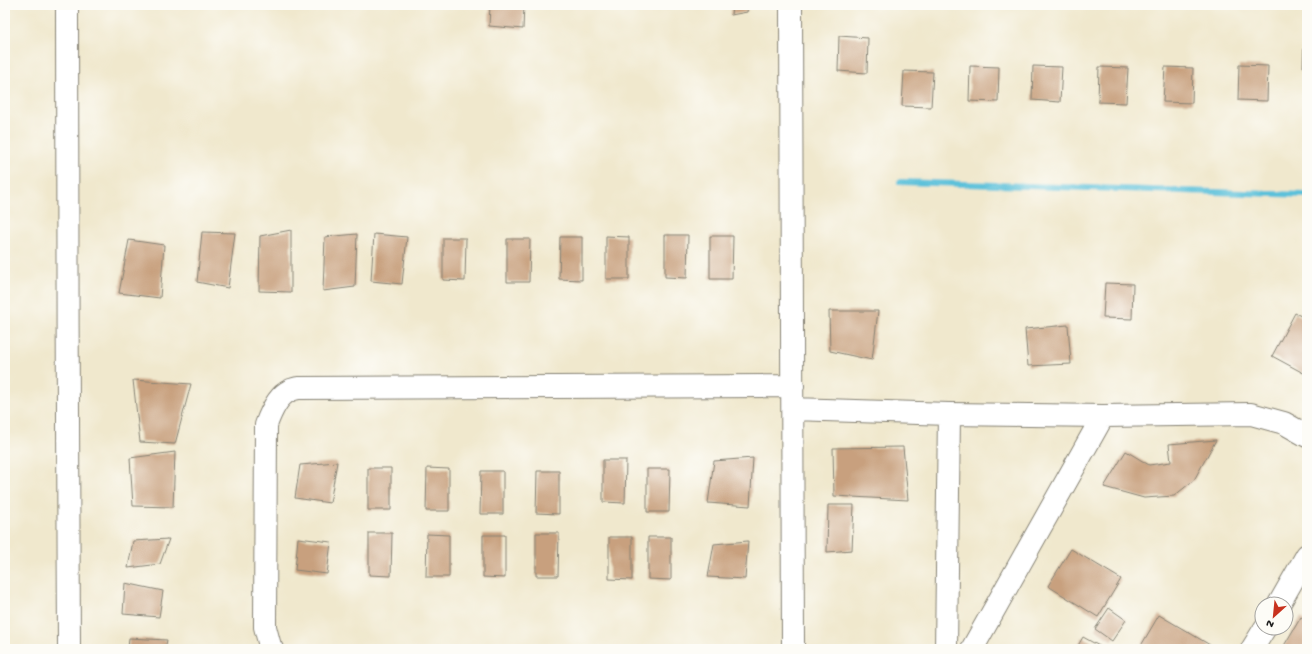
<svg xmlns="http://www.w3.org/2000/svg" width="1312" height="654" font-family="'Gochi Hand',sans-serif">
  <rect width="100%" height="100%" fill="#fdfcf7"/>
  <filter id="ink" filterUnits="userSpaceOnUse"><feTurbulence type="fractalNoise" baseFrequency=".025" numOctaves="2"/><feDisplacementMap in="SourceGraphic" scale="8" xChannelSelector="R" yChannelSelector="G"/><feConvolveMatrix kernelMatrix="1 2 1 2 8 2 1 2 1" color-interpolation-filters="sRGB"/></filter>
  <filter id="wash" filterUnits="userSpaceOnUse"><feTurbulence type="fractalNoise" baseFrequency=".012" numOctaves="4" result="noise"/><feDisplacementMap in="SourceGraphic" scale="16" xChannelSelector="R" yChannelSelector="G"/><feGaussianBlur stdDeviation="0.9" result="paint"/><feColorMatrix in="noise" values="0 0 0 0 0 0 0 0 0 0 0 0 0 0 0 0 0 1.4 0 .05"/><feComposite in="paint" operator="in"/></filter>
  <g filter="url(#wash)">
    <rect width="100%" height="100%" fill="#f0e8cd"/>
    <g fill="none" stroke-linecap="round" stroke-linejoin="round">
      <path stroke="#5cc1da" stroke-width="6" d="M900,182L1307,195"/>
    </g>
    <g id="blocks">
      <path fill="#c8a07e" d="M490,5H524L523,29L489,26Z
        M732,5H748L747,12L731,15Z
        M1304,32H1307V67H1303Z
        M839,36L868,38L867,73L838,71Z
        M1239,65L1268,66L1267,101L1238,100Z
        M970,66L999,67L998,102L969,101Z
        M1033,66L1062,67L1060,102L1032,100Z
        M1099,67L1128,68L1126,103L1098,102Z
        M1165,67L1193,68L1192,103L1163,102Z
        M904,71L933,72L931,107L902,106Z
        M291,230V292L259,291L260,236Z
        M202,232L235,233L228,288L197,282Z
        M357,234L355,287L323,291L325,237Z
        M374,234L407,237L402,284L371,281Z
        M665,235H688L687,278L665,277Z
        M606,236L629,237V279H606Z
        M710,236H733L732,279H710Z
        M560,237H582V280L559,279Z
        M443,238H466L465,281L443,280Z
        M507,239H530L529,282H507Z
        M129,240L164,245L160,298L119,293Z
        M1105,283L1133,284L1132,319L1103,318Z
        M829,311H878L872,360L830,351Z
        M1295,313L1307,319V375L1272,356Z
        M1068,325L1071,364L1028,366L1025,329Z
        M133,380L191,384L175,444L140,442Z
        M1216,440L1194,480L1174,496L1144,498L1104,487L1126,451L1149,465L1171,462L1169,444Z
        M903,447L908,500L834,496L833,448Z
        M175,452L173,507L133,506L130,458Z
        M753,458L750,506L708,503L714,461Z
        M603,460H626L625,503L603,502Z
        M337,462L330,503L295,498L300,465Z
        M368,468H391V510H368Z
        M427,468L449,469V511H426Z
        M647,469H670L669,512H647Z
        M481,471H503V514H480Z
        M537,471H559V514L536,513Z
        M828,505H854L852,550L827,552Z
        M369,533H392L391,576L369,575Z
        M536,533H559L558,576H536Z
        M427,534L449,535V577H426Z
        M483,535H505V578L483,577Z
        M609,537H632V580L609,579Z
        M648,537H671V580L648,579Z
        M298,538L331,542L327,574L295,570Z
        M169,539L160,564L128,568L133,541Z
        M748,541L745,579L708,577L714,544Z
        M1071,549L1121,579L1098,617L1048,586Z
        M125,583L163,591L159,617L123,614Z
        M1109,608L1126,620L1112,641L1095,629Z
        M1159,615L1210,645L1208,649H1139Z
        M1301,617L1307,621V649H1282Z
        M1083,637L1101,647L1100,649H1076Z
        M129,638L167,640L165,649H128Z"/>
    </g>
  </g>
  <g filter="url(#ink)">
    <use href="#blocks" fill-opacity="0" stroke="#868274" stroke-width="1"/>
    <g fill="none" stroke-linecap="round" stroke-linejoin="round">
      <g stroke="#868274" stroke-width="24">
        <path id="minor" d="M67,5C66,220 69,434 69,649
          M791,5L793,649
          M793,409L949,414L1103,416L1251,414L1284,423L1307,436
          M1279,604L1307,555
          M272,649L270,646L265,627L266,425C270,414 278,396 289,391C292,389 295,389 298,388L793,386
          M946,649L949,414
          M972,649L1103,416
          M1252,649L1265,628"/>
      </g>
      <use href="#minor" stroke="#fff" stroke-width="22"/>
    </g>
  </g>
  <rect width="1312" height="654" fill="none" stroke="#fdfcf7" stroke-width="20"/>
  <g transform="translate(1274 616) rotate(207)"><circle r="19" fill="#fdfcf7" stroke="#a3a29f"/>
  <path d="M0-3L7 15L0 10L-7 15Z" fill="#c8321e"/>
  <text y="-6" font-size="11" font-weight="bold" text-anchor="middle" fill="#1c1c1c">N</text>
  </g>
</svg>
